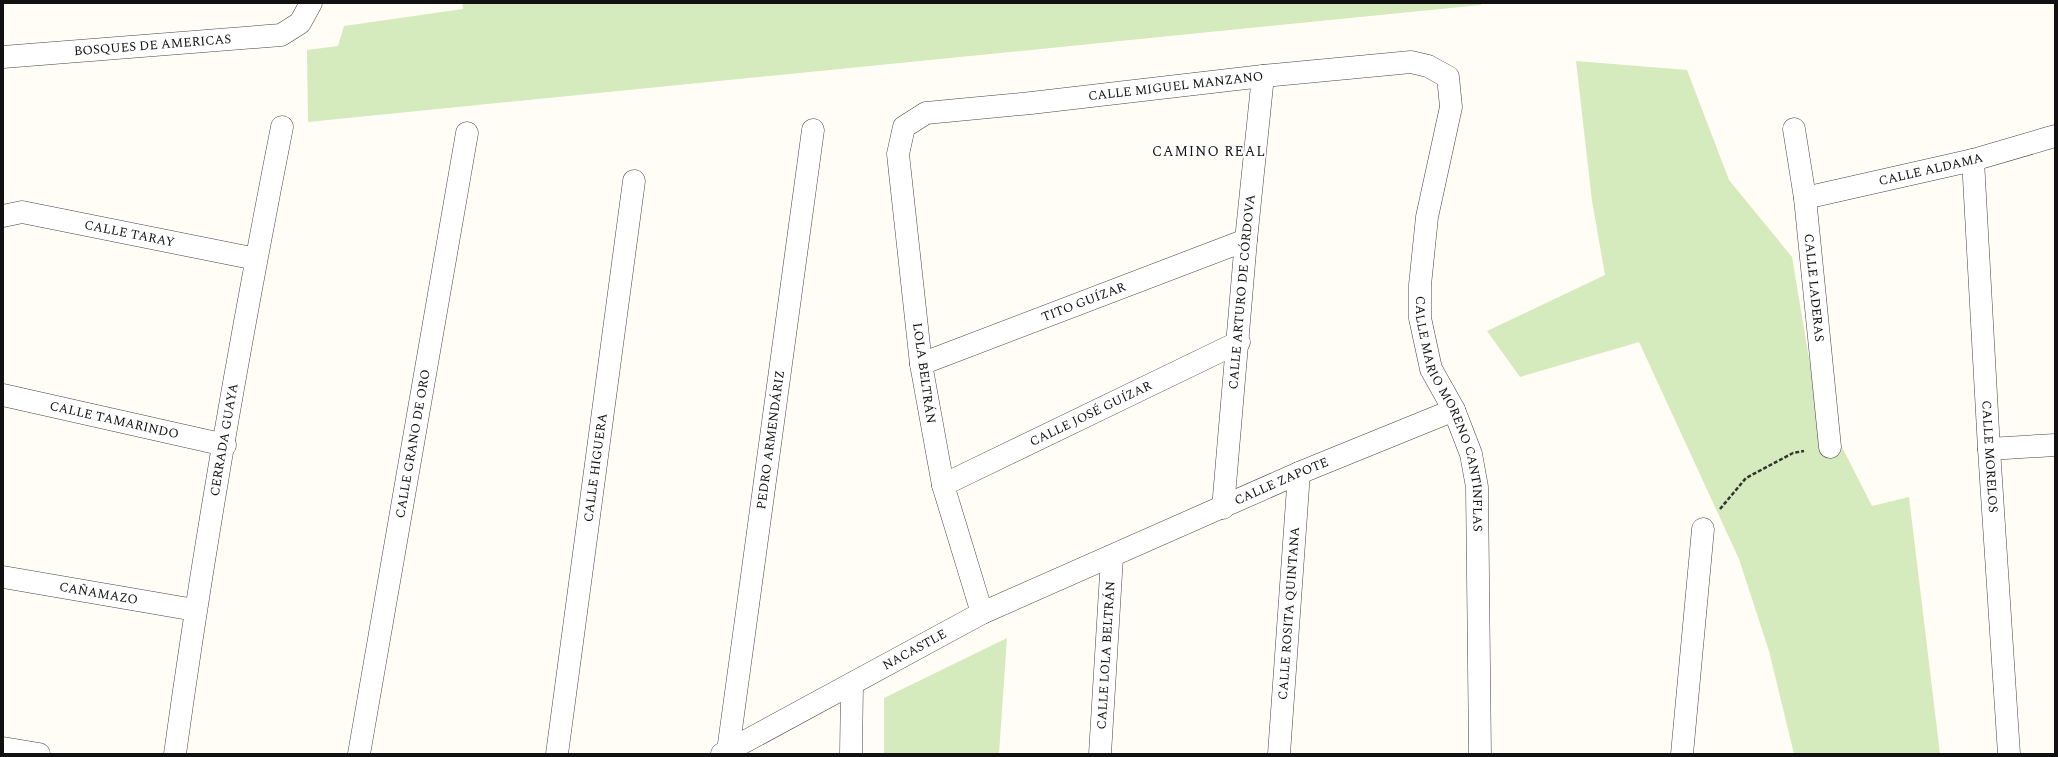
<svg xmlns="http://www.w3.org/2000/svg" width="2058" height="757" font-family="Spectral,serif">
  <rect width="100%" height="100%" fill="#fffdf5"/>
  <path fill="#d5ebbd" d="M462,3H1481V5L308,122L307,50L338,46L344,26L463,9Z
    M1576,61L1687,70L1729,180L1792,257L1815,394L1872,506L1909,497L1940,754H1794L1769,651L1739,559L1639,342L1520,377L1487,331L1605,275L1592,201Z
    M1007,638L999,754H884V698Z"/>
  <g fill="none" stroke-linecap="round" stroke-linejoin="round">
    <g stroke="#444" stroke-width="23">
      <g id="minor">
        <path id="s1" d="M3,57L281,35L300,23L311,3"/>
        <path id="s2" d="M1794,129L1805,198L1830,447"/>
        <path id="s3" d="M1973,160L1989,449L2009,754"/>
        <path id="s4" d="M1805,198L1973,160L2055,136"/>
        <path id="s5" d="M3,216L22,212L256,259"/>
        <path id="s6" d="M921,364L1246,240"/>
        <path id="s7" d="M3,395L225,445"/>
        <path d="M1989,449L2055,445"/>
        <path id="s8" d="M943,485L1239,342"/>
        <path id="s9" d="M1223,508L1246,240L1263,76"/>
        <path id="s10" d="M3,577L195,610"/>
        <path id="s11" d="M982,613L943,485L921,364L898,154L904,127L926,113L1031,103L1263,76L1411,62L1428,66L1448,77L1451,107L1427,217L1420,285V318L1431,369L1454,410L1471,454L1477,487L1480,754"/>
        <path id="s12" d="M728,751L813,130"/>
        <path id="s13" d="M175,754C204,544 241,335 282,127"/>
        <path id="s14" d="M359,754L467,133"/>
        <path id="s15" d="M557,754L634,181"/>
        <path id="s16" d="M722,754L982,613L1299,473L1454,410"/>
        <path d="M851,754L852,685"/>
        <path id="s17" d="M1100,754L1112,557"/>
        <path id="s18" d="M1279,754L1299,473"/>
        <path d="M1682,754L1703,529"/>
      </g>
    </g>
    <g stroke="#444" stroke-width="23">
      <path id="tertiary" d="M3,748L39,754"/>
    </g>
    <path stroke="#333" stroke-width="2.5" stroke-dasharray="4 2" stroke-linecap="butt" d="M1720,509L1746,478L1793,453L1804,451"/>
    <use href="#minor" stroke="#fff" stroke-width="22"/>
    <use href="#tertiary" stroke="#fff" stroke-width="22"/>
  </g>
  <g text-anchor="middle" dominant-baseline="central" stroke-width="4" stroke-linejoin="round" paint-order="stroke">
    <g font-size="13" fill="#111" stroke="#fff">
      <text stroke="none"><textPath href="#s1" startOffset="150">BOSQUES DE AMERICAS</textPath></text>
      <text stroke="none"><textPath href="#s11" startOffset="773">CALLE MIGUEL MANZANO</textPath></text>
      <text stroke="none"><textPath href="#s4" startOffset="129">CALLE ALDAMA</textPath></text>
      <text stroke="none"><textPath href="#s5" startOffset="129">CALLE TARAY</textPath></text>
      <text stroke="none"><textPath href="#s2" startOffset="160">CALLE LADERAS</textPath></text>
      <text stroke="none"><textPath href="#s9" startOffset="217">CALLE ARTURO DE CÓRDOVA</textPath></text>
      <text stroke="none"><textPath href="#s6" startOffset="174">TITO GUÍZAR</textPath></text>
      <text transform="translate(924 373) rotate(82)">LOLA BELTRÁN</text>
      <text stroke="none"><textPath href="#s8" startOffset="164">CALLE JOSÉ GUÍZAR</textPath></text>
      <text stroke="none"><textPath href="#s11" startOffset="1395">CALLE MARIO MORENO CANTINFLAS</textPath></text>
      <text stroke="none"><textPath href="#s7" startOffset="114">CALLE TAMARINDO</textPath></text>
      <text stroke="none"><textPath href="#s13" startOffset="318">CERRADA GUAYA</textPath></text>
      <text stroke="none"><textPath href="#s12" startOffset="314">PEDRO ARMENDÁRIZ</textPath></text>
      <text stroke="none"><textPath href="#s14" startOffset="315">CALLE GRANO DE ORO</textPath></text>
      <text stroke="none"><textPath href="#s3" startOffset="297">CALLE MORELOS</textPath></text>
      <text stroke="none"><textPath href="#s15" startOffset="289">CALLE HIGUERA</textPath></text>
      <text stroke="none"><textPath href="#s16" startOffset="623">CALLE ZAPOTE</textPath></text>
      <text stroke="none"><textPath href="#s10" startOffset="97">CAÑAMAZO</textPath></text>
      <text stroke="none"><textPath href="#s18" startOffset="141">CALLE ROSITA QUINTANA</textPath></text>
      <text stroke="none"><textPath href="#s16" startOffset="219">NACASTLE</textPath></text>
      <text stroke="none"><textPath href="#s17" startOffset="99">CALLE LOLA BELTRÁN</textPath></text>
    </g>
    <g font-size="14" letter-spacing="1" fill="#111" stroke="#fff">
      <text x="1209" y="151">CAMINO REAL</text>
    </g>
  </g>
  <rect width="2058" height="757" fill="none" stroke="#111111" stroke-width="8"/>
</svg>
